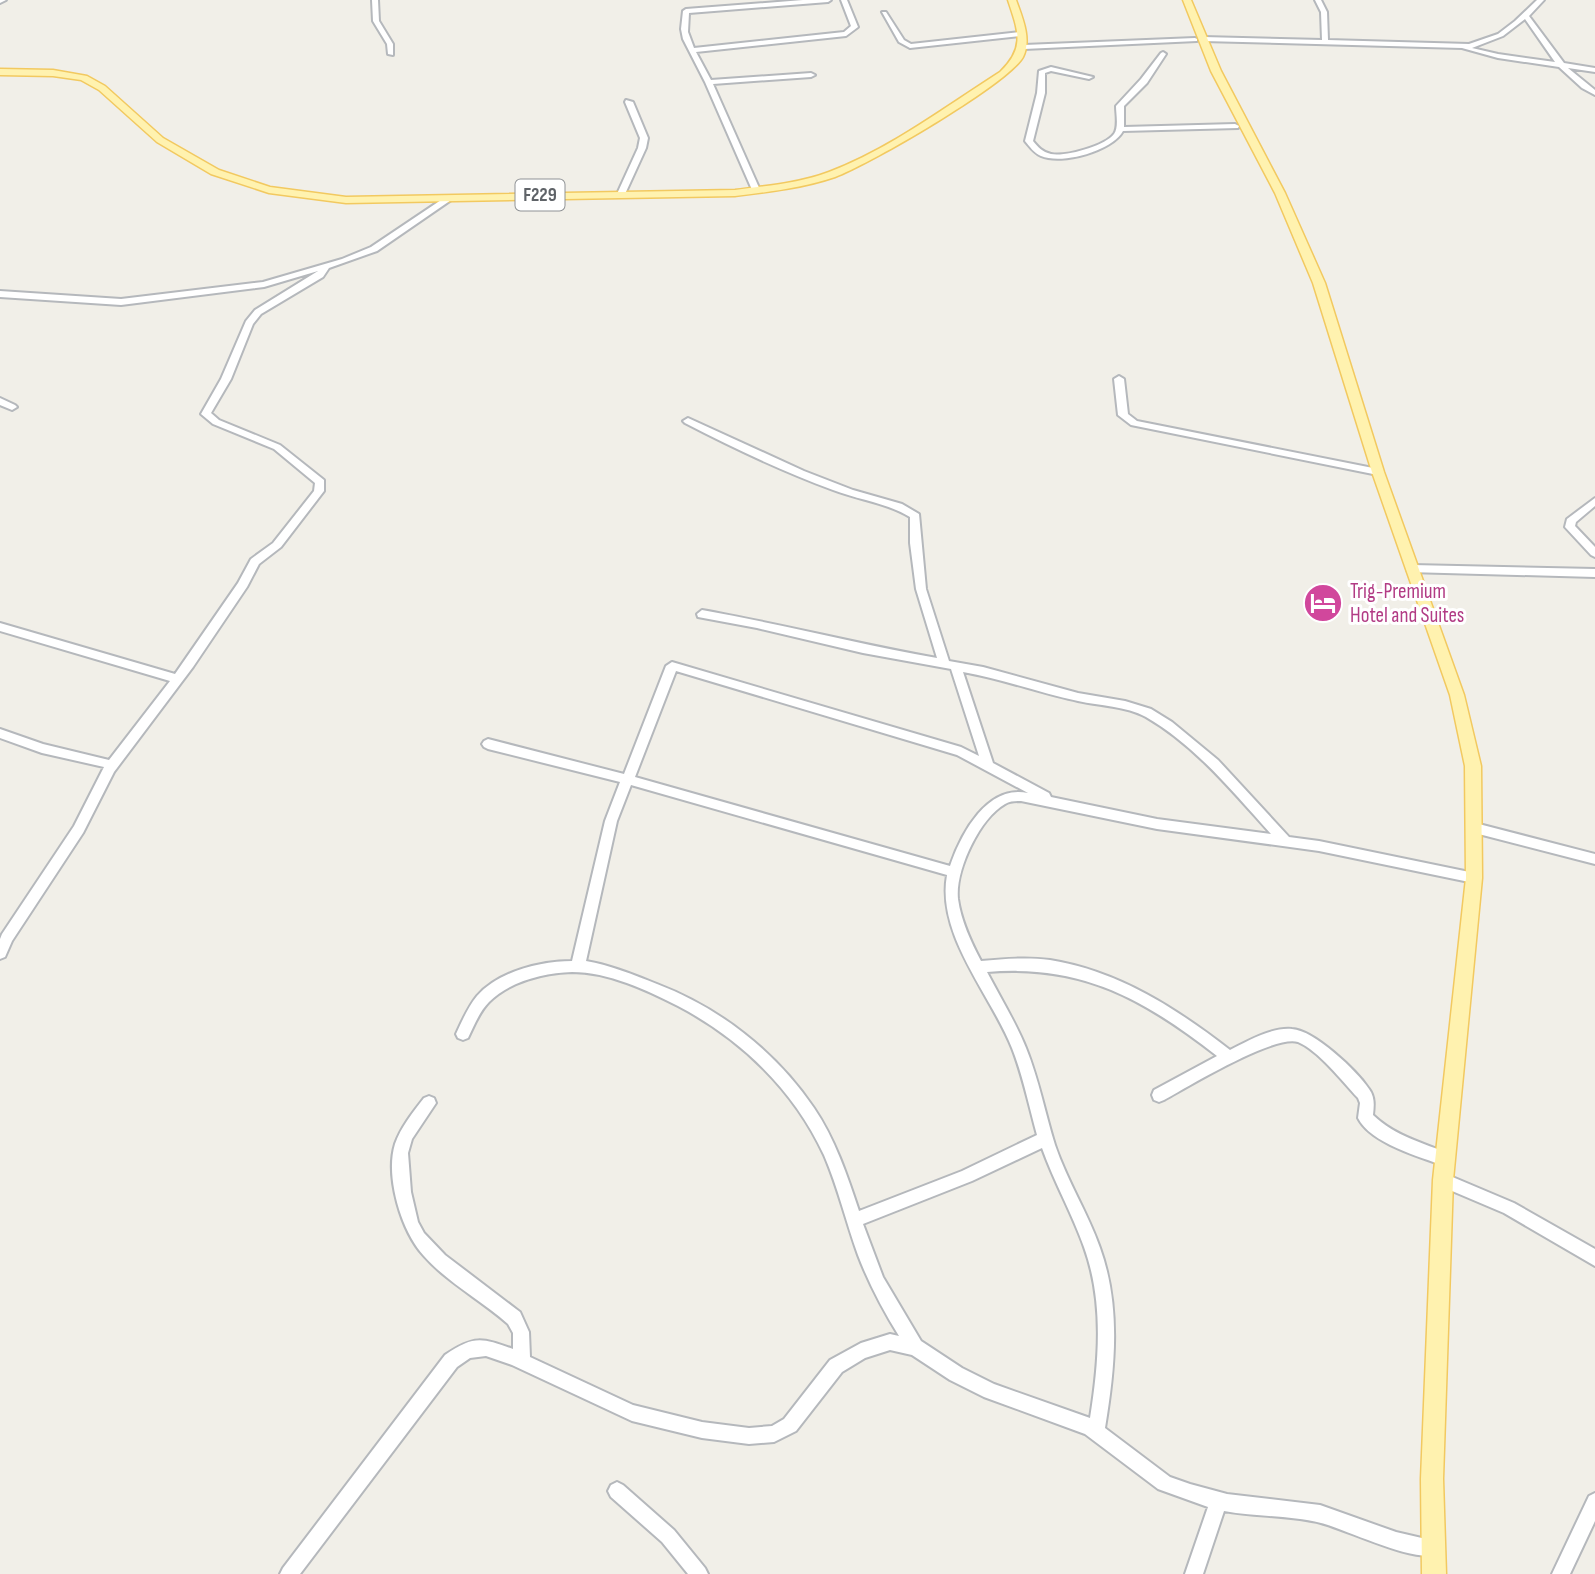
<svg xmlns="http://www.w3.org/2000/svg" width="1595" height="1574" font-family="'Sofia Sans Condensed',sans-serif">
  <rect width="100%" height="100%" fill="#f1efe8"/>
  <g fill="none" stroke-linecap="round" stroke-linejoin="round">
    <g stroke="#b5b8bc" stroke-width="4">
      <path id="minor" d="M0,0H6L0,3Z
        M372,0H378L379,21L393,44V55L388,54L387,44L373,21Z
        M803,0H831L828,2L689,13L688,32L694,48L844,32L851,26L841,0H847L858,27L846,36L696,52L711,80L811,73L815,75L811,77L713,84L760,190L753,192L705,82L683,39L681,29L683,11L686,9Z
        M1315,0H1321L1327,12L1328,40L1469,44L1498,34L1515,21L1537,0H1544L1529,16L1564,63L1595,68V72L1568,68L1595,90V95L1582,88L1559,67L1498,58L1462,48L1203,41L1200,39L1203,37L1322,40L1321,12ZM1525,19L1555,62L1498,54L1472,48L1503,36Z
        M882,12H886L904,40L911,44L1021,32L1024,34L1021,36L910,48L899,42Z
        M1195,38L1197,39V41L1024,49L1021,47L1024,45Z
        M1163,52L1166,54L1147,83L1124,106V127L1235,124L1239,126L1238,128L1123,131C1112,151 1062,165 1041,156C1034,153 1030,147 1025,141L1037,93L1039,71L1051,67L1093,77L1089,79L1051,71L1045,73V93L1033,141C1038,147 1042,152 1051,154C1065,157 1105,146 1114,134C1119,127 1116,114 1116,106L1141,79L1161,53Z
        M626,100L633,102L648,138L646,148L625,194L621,196L617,194L638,148L640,138L625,102Z
        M447,196L454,198L377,251L329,268L323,277L261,314L253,324L231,379L211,413L219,420L280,445L324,480V491L281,547L259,564L247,587L193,667L114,772L83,833L12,941L5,957L0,959V939L2,934L74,826L104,767L42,753L0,738V729L43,744L109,760L170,681L0,631V623L175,674L238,583L251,559L273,543L314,491L315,483L274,449L213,424L201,414L221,379L246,321L255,310L318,271L264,287L121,305L0,297V291L121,299L263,282L342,259L371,247Z
        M1119,376L1124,379L1128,414L1137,421L1378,469L1383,472L1378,475L1131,425L1118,415L1114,379Z
        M0,398L15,405L17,407L12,410L0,405Z
        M688,418L804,471L853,490L902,504L919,514L926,589L949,661L983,667L1078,693L1125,701L1151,709L1172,722L1218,760L1289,837L1319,841L1479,874L1480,878L1479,882L1474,883L1319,851L1157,829L1021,801C1016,801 1010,801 1005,804C979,819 955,871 958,899C961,921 971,942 981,961C1004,959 1027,957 1050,960C1119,971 1177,1009 1230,1050C1248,1041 1272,1027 1292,1029C1314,1030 1357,1071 1369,1089C1375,1097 1374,1106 1373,1115C1395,1136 1423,1143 1450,1154L1452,1159L1450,1164L1445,1166C1420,1157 1370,1143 1358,1118L1360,1103L1358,1098C1342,1081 1319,1051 1298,1042C1275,1034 1187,1087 1164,1100L1159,1102L1154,1100L1152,1095L1154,1090L1217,1056C1144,999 1082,964 987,972C1000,997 1015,1021 1026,1048C1039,1080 1045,1113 1055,1145C1067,1181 1088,1213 1100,1248C1121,1306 1115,1368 1105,1428L1170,1477L1190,1484L1227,1494L1320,1505L1396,1532L1439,1542L1442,1548L1439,1554C1415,1564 1348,1530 1321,1523C1290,1515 1256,1517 1224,1511L1203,1574H1185L1208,1507L1158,1489L1085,1434L984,1397L950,1380L912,1355L890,1350L865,1358L842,1372L796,1431L774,1442L749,1444L702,1438L632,1421L512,1365L486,1356L470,1358L457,1367L300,1574H280L283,1568L445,1355C474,1335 482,1338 513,1349V1333L508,1324C481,1300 448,1283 424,1256C401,1231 385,1176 395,1144C401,1127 413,1112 424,1098L429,1096L434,1098L436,1103L412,1139L408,1153L411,1192L418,1222L424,1233L445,1255L520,1312L529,1332L530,1357L633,1405L702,1422L749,1428L772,1426L784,1419L830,1360L861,1343L890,1334L899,1336C883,1310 869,1284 858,1255C846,1222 838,1187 824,1155C794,1090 741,1039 678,1006C647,990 608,972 572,972C544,973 510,981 489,1002C479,1012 474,1026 468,1038L463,1040L458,1038L456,1034C462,1021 468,1007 477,996C499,971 541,961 572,961L605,821L620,782L488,749L484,747L482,744L484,741L488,739L624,774L666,666L672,662L961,747L979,756L951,669L863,653L757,628L698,617L697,614L702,610C781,624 858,644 937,658L916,589L910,543V517C887,503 859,500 833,490C782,471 733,448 685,423L683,421ZM676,671L957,755L1028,793C987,784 961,834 950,866L635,777ZM963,672C1002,679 1040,693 1078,701C1100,706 1126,706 1146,717C1196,746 1233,792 1271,834L1157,819L1051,797L1049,793L993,763ZM631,785L947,875C936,935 991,995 1012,1048C1023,1076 1029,1106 1037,1135L962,1171L859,1211C847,1175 835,1139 814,1108C776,1052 720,1008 657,984C634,975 610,965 586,961L617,821ZM1042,1148C1054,1182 1072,1213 1084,1247C1104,1302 1099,1362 1090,1418L994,1384L962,1368L921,1341L883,1277L863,1224L972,1181Z
        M1595,498V506L1576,522L1575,526L1595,547V557L1591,555L1565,527L1567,519Z
        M1412,565L1595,569V577L1408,572L1407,569Z
        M1475,823L1595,854V864L1471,832L1469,828L1471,824Z
        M1443,1173L1514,1203L1595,1249V1266L1504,1213L1438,1185L1435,1180L1438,1175Z
        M617,1482L623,1485L674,1530L705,1568L708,1574H688L662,1542L611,1497L608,1491L611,1485Z
        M1595,1493V1521L1570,1574H1552L1589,1496Z"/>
    </g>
    <g stroke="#f2c960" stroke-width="3">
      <path id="major" d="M1008,0H1016C1022,17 1032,39 1023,57C1008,84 868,165 835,177C803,188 768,192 735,196L346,203L269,193L211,174L157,142L99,90L81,80L53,76L0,75V69L53,70L87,76L105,86L163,138L219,170L270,187L346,197L735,190C766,186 800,183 829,172C890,149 945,107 1000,72C1026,47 1018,31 1008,0Z
        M1183,0H1191L1221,71L1285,193L1325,283L1384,472L1464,695L1481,766L1482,878L1453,1180L1443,1479L1446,1574H1422L1421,1479L1433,1180L1466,878L1465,766L1450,695L1372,472L1313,283L1275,193L1211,71Z"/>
    </g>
    <use href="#minor" fill="#fff" fill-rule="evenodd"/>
    <use href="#major" fill="#fff2af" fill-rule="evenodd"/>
  </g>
  <defs>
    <g id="hotel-disc" transform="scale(2.0125)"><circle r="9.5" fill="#d1479c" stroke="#fff"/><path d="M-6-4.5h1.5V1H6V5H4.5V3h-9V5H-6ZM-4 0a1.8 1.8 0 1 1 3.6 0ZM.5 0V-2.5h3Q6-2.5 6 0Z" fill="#fff"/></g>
  </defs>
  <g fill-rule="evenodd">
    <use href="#hotel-disc" x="1323" y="603"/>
  </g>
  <g text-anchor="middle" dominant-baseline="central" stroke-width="6" stroke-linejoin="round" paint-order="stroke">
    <rect fill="#fff" stroke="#8f9295" stroke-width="2" x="515.5" y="179.5" width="49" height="31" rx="5"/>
    <g font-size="19" font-weight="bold" fill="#5f6368">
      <text x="540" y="195">F229</text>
    </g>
    <g font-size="21" fill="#b23c85" stroke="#fff" text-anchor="start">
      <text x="1350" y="591">Trig-Premium<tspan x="1350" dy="24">Hotel and Suites</tspan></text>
    </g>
  </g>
</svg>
